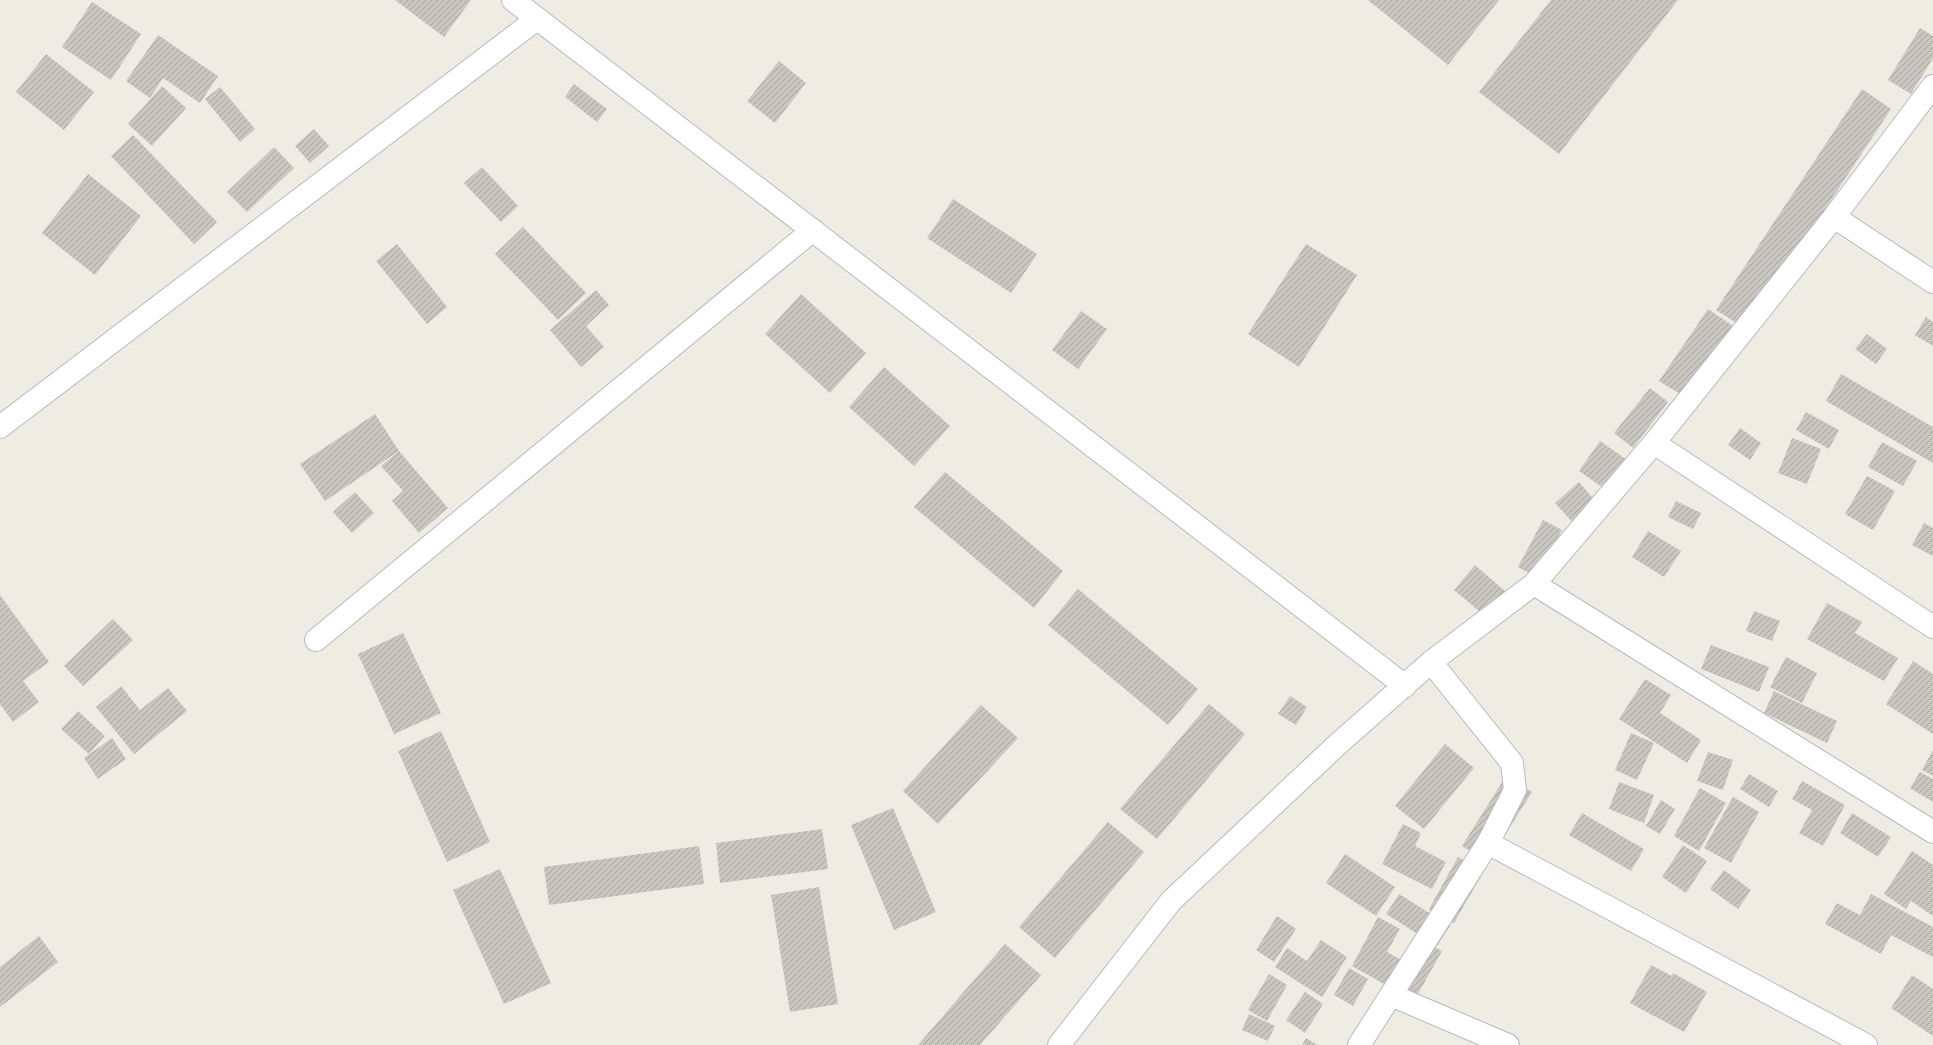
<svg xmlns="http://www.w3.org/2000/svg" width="1933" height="1045" font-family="'Exo 2',sans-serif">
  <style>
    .building { fill: url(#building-hatch) }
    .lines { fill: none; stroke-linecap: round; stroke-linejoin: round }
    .street-casing { stroke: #b6babe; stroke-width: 24 }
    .street { stroke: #fff; stroke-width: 22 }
  </style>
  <defs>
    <pattern id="building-hatch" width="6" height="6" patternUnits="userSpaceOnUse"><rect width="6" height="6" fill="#cac7c1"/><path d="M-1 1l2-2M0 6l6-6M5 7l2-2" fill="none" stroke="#a7a5a0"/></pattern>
  </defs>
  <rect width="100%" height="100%" fill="#efece4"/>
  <g class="building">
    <polygon points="395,0 471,0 444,37"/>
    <polygon points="1368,0 1499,0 1448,65"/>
    <polygon points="1551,0 1678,0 1559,154 1479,92"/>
    <polygon points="92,2 141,34 111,80 62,47"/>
    <polygon points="1920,28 1933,36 1933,58 1911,94 1888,80"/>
    <polygon points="158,35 218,76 200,103 163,78 150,98 126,81"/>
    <polygon points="46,54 94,92 64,130 16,92"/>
    <polygon points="779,61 806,83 775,123 747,101"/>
    <polygon points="574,84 607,109 597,122 565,97"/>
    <polygon points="162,86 186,108 152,146 128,124"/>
    <polygon points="220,87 255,129 240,142 205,99"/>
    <polygon points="1862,89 1891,109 1746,329 1716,310"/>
    <polygon points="314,129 329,146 310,163 295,146"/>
    <polygon points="133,135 217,222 194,244 111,156"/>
    <polygon points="274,147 294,168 247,212 227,192"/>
    <polygon points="482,167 518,206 501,222 464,183"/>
    <polygon points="88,174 141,216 95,275 42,233"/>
    <polygon points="953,199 1037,254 1011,293 927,238"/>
    <polygon points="523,227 586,293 558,320 495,254"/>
    <polygon points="397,244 447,307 427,324 376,261"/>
    <polygon points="1306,244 1357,275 1299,367 1248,334"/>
    <polygon points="596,290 609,305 586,326 604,347 581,367 550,330"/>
    <polygon points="801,294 866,353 830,393 765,334"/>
    <polygon points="1708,309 1733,326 1685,397 1659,381"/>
    <polygon points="1081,311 1107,329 1078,369 1052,350"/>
    <polygon points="1926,317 1933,322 1933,346 1915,335"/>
    <polygon points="1867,334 1887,349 1876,364 1855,349"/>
    <polygon points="884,367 950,426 914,466 849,407"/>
    <polygon points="1841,374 1933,427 1933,463 1826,401"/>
    <polygon points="1650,388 1668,402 1633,448 1614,433"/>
    <polygon points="1806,412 1839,430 1829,449 1796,430"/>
    <polygon points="375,414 399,451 325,501 300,464"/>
    <polygon points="1740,428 1761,443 1750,460 1728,445"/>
    <polygon points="1792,438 1821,449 1807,484 1778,473"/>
    <polygon points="1600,441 1633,464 1612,494 1579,471"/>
    <polygon points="1882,442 1917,461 1903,486 1868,467"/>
    <polygon points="399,451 448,508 419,533 392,501 403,491 381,466"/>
    <polygon points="945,472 1063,571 1034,608 914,507"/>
    <polygon points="1867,476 1895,491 1873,530 1845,514"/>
    <polygon points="1579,482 1596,502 1573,523 1555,503"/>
    <polygon points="355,492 374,513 352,533 333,512"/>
    <polygon points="1676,501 1701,513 1693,529 1668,517"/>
    <polygon points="1543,520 1562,530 1536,577 1518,567"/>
    <polygon points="1924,523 1933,528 1933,556 1912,545"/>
    <polygon points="1648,531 1681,551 1664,577 1632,557"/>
    <polygon points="1475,565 1506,592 1485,616 1454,590"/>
    <polygon points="1078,589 1198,689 1168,725 1048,625"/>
    <polygon points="0,595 49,662 23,681 39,702 13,722 0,704"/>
    <polygon points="1827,603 1862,622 1855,633 1898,658 1884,681 1807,639"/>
    <polygon points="1754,611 1780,621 1772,641 1746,631"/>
    <polygon points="113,619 133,640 83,686 64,666"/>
    <polygon points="403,633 441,713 394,734 358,654"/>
    <polygon points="1711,645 1769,667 1759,692 1701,669"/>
    <polygon points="1786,657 1817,673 1802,703 1770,687"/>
    <polygon points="1913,661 1933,674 1933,734 1886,704"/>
    <polygon points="1645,679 1671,695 1660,713 1701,740 1687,763 1619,719"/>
    <polygon points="121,686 140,710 168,688 187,711 134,754 96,707"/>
    <polygon points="1774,691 1837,721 1827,743 1764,713"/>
    <polygon points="1290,696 1307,707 1296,725 1278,714"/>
    <polygon points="1209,704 1245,734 1157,839 1120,809"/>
    <polygon points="981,705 1018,738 938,824 903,791"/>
    <polygon points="78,711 105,736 89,754 61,729"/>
    <polygon points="441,731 490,842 447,862 398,751"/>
    <polygon points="1631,733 1654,743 1637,780 1615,770"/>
    <polygon points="112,738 126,759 98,779 84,758"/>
    <polygon points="1445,744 1474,768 1424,829 1395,806"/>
    <polygon points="1933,750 1933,776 1922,770"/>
    <polygon points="1708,752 1733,760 1723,790 1697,781"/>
    <polygon points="1920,772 1933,779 1933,802 1910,788"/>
    <polygon points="1749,774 1778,791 1769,807 1740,789"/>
    <polygon points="1506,776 1532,792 1488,862 1462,846"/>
    <polygon points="1802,781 1845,805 1823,846 1799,833 1812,810 1792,799"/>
    <polygon points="1619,782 1654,795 1644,823 1609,809"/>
    <polygon points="1700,788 1726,803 1699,851 1674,836"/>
    <polygon points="1733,797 1759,812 1731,863 1704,848"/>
    <polygon points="1661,800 1675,809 1660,834 1646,826"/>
    <polygon points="893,808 936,912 894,930 851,825"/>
    <polygon points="1582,813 1644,849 1631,871 1569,835"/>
    <polygon points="1852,813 1891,837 1878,857 1840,833"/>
    <polygon points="1108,822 1144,852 1055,958 1019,927"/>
    <polygon points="1403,824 1421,833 1415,846 1446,862 1432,889 1382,864"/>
    <polygon points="822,829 828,869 720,883 716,843"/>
    <polygon points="1683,845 1707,861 1686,893 1662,877"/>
    <polygon points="699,846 704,884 549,905 544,867"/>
    <polygon points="1912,851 1933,865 1933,916 1911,901 1906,909 1884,894"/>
    <polygon points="1345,854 1395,887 1376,916 1326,883"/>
    <polygon points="1458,857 1484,871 1454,923 1429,909"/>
    <polygon points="500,869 551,983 504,1004 453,890"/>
    <polygon points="1724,870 1751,890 1738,909 1710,889"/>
    <polygon points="819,887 838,1004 790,1012 771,895"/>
    <polygon points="1399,894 1450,926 1437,946 1386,914"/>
    <polygon points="1871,894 1933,927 1933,957 1891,935 1881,954 1825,924 1837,903 1860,915"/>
    <polygon points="1277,916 1296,929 1274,962 1256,950"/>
    <polygon points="1378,917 1400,929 1387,952 1407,963 1420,939 1442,951 1414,1001 1352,966"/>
    <polygon points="39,936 58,962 0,1007 0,967"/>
    <polygon points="1321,940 1347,957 1322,997 1275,967 1287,948 1307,961"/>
    <polygon points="1005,944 1041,975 980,1045 918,1045"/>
    <polygon points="1651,965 1672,976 1673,973 1707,992 1684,1032 1630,1003"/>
    <polygon points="1349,968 1368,979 1353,1006 1334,995"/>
    <polygon points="1269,974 1287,985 1267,1021 1248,1010"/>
    <polygon points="1912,975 1933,989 1933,1036 1891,1008"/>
    <polygon points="1305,992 1323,1004 1305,1033 1286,1020"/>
    <polygon points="1249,1014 1275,1026 1268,1041 1242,1030"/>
    <polygon points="1306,1038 1317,1045 1302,1045"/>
  </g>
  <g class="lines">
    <defs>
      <g id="street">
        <polyline points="513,0 1405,686"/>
        <polyline points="1834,217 1933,282"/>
        <polyline points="0,427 537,19"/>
        <polyline points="1654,443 1933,627"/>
        <polyline points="1534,584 1933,832"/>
        <polyline points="316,640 813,230"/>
        <polyline points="1488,843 1866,1045"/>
        <polyline points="1391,995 1508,1045"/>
        <polyline points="1059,1045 1171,901 1338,744 1431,662 1534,584 1654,443 1834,217 1933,86"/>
        <polyline points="1359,1045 1488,843 1515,790 1512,763 1431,662"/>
      </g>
    </defs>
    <use href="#street" class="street-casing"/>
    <use href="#street" class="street"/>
  </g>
</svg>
